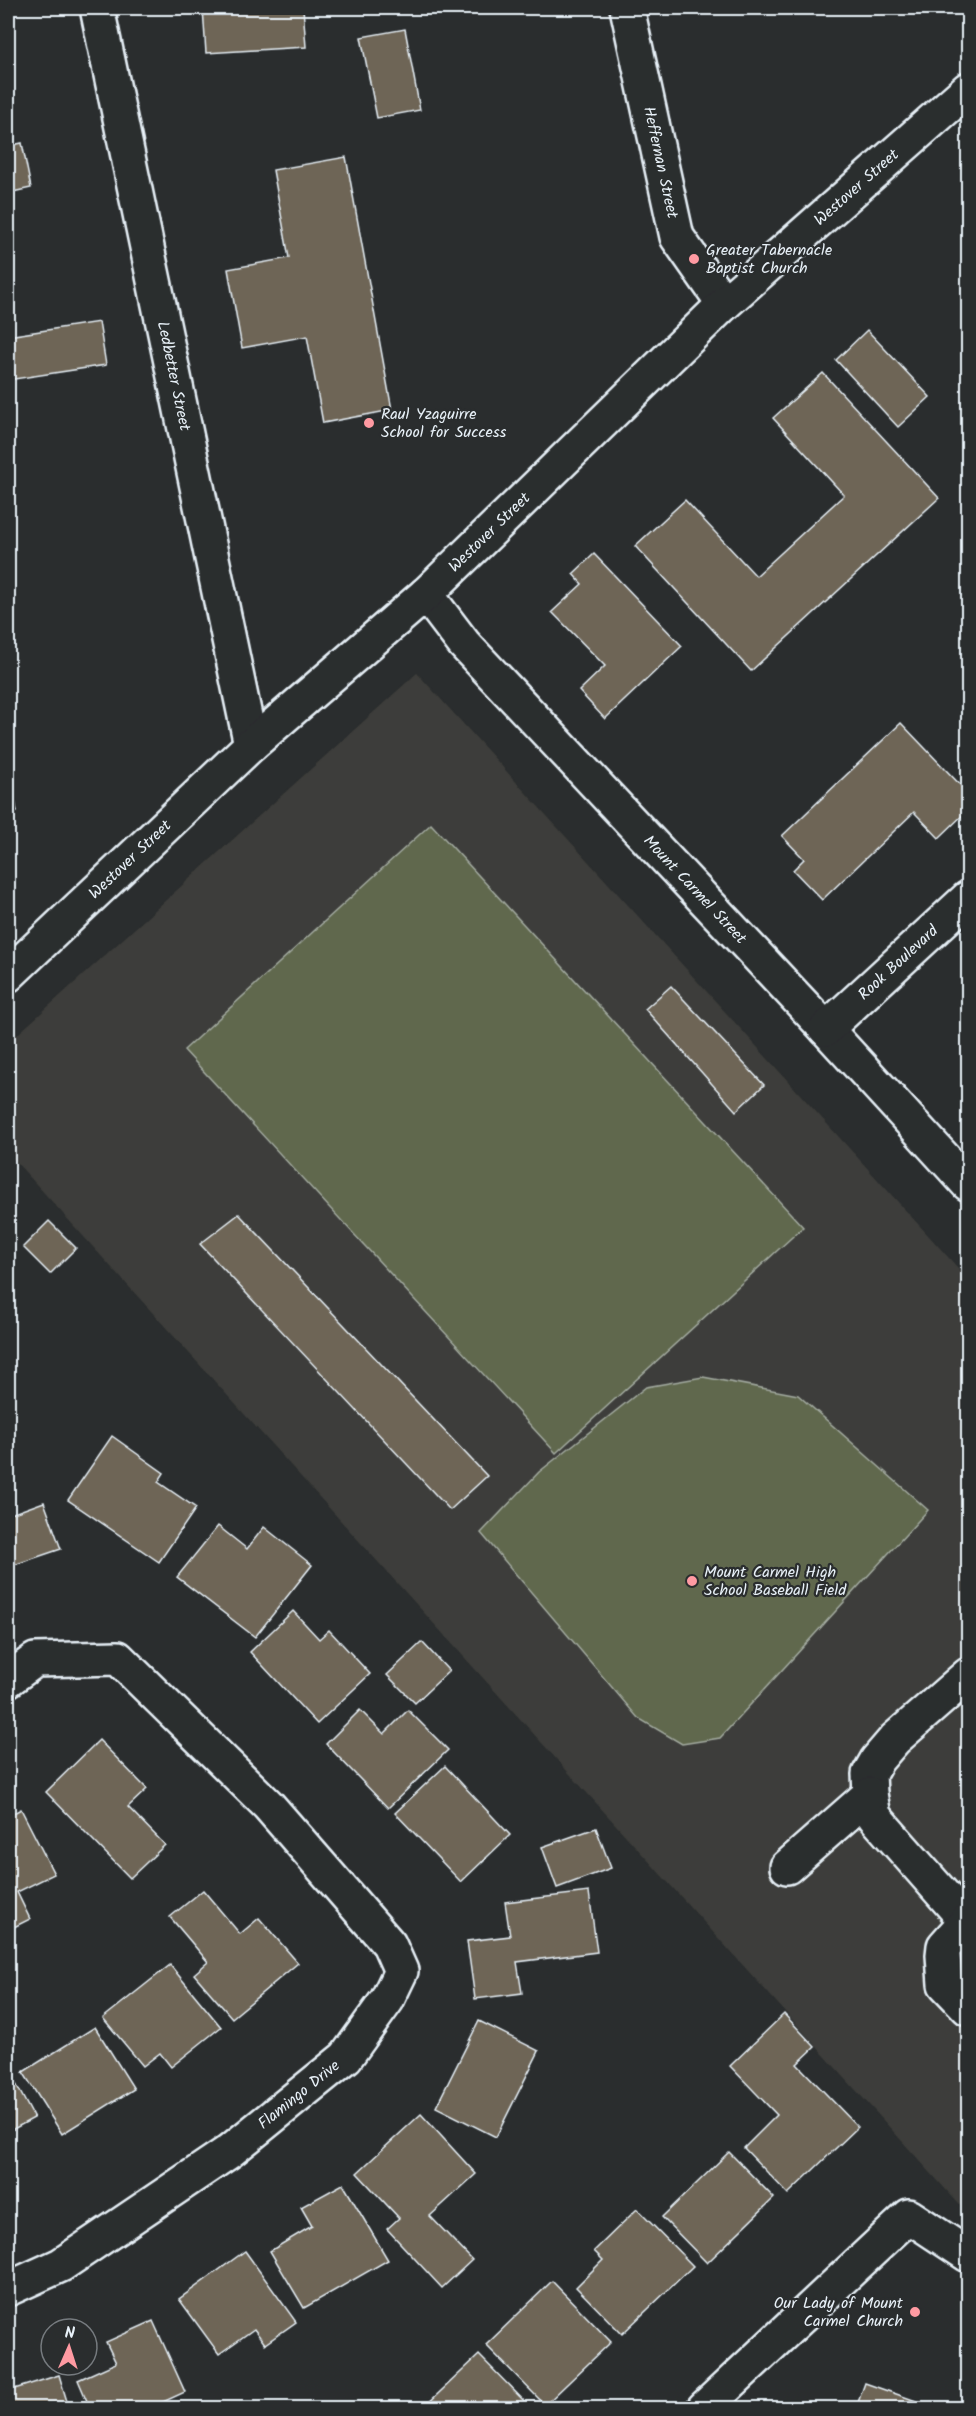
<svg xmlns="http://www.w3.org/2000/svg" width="976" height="2416" font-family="Kalam,sans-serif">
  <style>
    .built { fill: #3e3e3a }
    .green { fill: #60674d; stroke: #a4aca2; stroke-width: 1.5 }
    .building { fill: #6e6556; stroke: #e8f1f8; stroke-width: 1.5 }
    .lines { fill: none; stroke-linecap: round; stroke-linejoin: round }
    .minor-casing { stroke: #e8f1f8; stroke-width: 38 }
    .minor { stroke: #2a2d2e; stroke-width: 33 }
    .poi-dot { fill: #ff9aa2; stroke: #2a2d2e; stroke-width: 2 }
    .labels { text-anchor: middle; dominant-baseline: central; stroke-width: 4.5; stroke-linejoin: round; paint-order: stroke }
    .street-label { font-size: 16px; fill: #e8f1f8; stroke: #2a2d2e }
    .poi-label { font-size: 16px; fill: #e8f1f8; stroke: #2a2d2e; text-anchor: start }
  </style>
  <rect width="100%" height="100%" fill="#2a2d2e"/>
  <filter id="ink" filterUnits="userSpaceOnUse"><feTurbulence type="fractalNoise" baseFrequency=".0167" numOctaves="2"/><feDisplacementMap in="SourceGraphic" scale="12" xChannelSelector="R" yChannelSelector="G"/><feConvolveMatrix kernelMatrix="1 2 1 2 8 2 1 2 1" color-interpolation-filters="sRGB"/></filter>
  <g filter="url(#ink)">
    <polygon class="built" points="417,673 968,1279 968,2214 8,1153 8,1043"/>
    <g class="green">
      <polygon points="431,824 803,1227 556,1453 184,1050"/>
      <polygon points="703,1377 798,1395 928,1510 720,1738 682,1744 638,1718 481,1533 539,1472 646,1387"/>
    </g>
    <g class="building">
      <polygon points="203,8 303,8 306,47 206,53"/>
      <polygon points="405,29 420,110 377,118 361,37"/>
      <polygon points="22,143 31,188 8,193 8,146"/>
      <polygon points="346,157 392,410 323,423 307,336 242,348 228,269 289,258 273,170"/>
      <polygon points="99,322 106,365 8,380 8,336"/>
      <polygon points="867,330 930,397 898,427 836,360"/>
      <polygon points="823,373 939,498 751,671 635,546 685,500 756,576 844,495 773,418"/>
      <polygon points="594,554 682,646 605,719 579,691 605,666 552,612 582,584 573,574"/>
      <polygon points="901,723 968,793 968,810 939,838 914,812 822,900 793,870 804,859 782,836"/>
      <polygon points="8,761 17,812 8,814"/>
      <polygon points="671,986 764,1085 736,1111 645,1009"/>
      <polygon points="239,1214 487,1476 450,1510 200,1244"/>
      <polygon points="49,1221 76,1248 50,1274 23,1247"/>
      <polygon points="112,1436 164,1473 158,1482 196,1508 159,1562 68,1500"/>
      <polygon points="44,1502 61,1549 8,1567 8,1515"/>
      <polygon points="218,1526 247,1549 264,1527 312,1565 255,1637 177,1577"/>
      <polygon points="293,1611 319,1639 329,1630 370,1674 317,1724 250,1652"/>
      <polygon points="422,1642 449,1671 415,1703 387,1675"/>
      <polygon points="360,1710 384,1734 408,1710 448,1750 388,1808 326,1744"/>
      <polygon points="99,1740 147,1789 128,1807 165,1845 130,1878 46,1792"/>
      <polygon points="445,1766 510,1835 461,1882 395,1813"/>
      <polygon points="21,1809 54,1874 17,1892 30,1919 8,1930 8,1816"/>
      <polygon points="596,1828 611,1868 557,1888 542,1847"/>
      <polygon points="203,1890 240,1934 259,1918 298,1963 232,2018 194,1974 208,1962 170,1917"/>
      <polygon points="589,1892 597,1952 517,1962 522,1993 475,1999 467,1941 510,1936 505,1902"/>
      <polygon points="170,1965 221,2027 171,2067 160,2053 143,2066 103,2018"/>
      <polygon points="784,2014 815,2047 797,2064 858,2127 788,2194 744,2148 777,2115 730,2066"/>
      <polygon points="479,2021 539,2051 496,2137 436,2107"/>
      <polygon points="95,2027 134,2089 62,2134 23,2072"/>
      <polygon points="8,2069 34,2118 8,2132"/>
      <polygon points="421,2114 476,2174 430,2216 472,2260 442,2288 387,2229 399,2218 357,2173"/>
      <polygon points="729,2152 774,2198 707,2263 662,2217"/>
      <polygon points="343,2184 388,2260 304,2308 270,2251 312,2226 301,2207"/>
      <polygon points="637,2209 693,2266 622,2334 576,2287 603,2260 594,2251"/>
      <polygon points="245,2251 296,2322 265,2344 254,2329 219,2354 179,2299"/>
      <polygon points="552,2281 611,2342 545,2405 486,2345"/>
      <polygon points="153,2321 185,2392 150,2408 90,2408 78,2380 116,2363 106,2342"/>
      <polygon points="479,2355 531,2408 423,2408"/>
      <polygon points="59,2375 69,2408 8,2408 8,2391"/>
      <polygon points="865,2383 936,2408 856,2408"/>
    </g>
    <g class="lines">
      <defs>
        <g id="minor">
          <path id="s1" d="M97,8l154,737"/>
          <path id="s2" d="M627,8l50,229 47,67"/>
          <path id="s3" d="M426,594l38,50 362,385 142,155"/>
          <path id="s4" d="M8,975l243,-230 175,-151 298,-290 244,-215"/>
          <path id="s5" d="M826,1029l142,-131"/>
          <polyline points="968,1675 895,1739 877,1760 869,1774 870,1794 874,1816 955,1908 968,1918"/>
          <polyline points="8,1680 35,1660 118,1658 268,1805 389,1944 401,1971 387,2000 346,2057 230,2151 61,2265 8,2289"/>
          <polyline points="787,1867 870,1794"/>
          <polyline points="968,1919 944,1946 943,1955 945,1984 968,2008"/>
          <polyline points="704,2408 909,2216 968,2255"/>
        </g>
      </defs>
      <use href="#minor" class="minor-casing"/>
      <use href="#minor" class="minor"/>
    </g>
  </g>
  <g class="poi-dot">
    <circle cx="694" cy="259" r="6"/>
    <circle cx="369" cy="423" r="6"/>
    <circle cx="692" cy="1581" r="6"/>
    <circle cx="915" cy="2312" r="6"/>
  </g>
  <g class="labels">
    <g class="street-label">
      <text stroke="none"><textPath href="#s2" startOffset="158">Heffernan Street</textPath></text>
      <text stroke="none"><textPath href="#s4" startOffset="1158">Westover Street</textPath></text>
      <text stroke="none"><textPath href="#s1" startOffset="376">Ledbetter Street</textPath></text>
      <text stroke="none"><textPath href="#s4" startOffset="654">Westover Street</textPath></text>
      <text stroke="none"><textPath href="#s4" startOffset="168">Westover Street</textPath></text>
      <text stroke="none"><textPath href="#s3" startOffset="400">Mount Carmel Street</textPath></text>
      <text stroke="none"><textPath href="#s5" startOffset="98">Rook Boulevard</textPath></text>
      <text transform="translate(299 2095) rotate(-39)">Flamingo Drive</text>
    </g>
    <g class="poi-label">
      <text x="706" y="250">Greater Tabernacle<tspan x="706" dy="18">Baptist Church</tspan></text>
      <text x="381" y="414">Raul Yzaguirre<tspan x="381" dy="18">School for Success</tspan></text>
      <text x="704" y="1572">Mount Carmel High<tspan x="704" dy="18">School Baseball Field</tspan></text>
      <text x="903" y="2303" text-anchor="end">Our Lady of Mount<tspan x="903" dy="18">Carmel Church</tspan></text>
    </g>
  </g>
  <rect width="976" height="2416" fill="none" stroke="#2a2d2e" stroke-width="30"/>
  <rect x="15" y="15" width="946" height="2386" fill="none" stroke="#e8f1f8" stroke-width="2" filter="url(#ink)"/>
  <g transform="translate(69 2347) rotate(3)"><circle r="28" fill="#2a2d2e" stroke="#767b7f" stroke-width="1.5"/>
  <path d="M0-4.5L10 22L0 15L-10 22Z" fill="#ff9aa2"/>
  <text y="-9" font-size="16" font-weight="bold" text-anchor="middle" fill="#e8f1f8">N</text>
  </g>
</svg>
